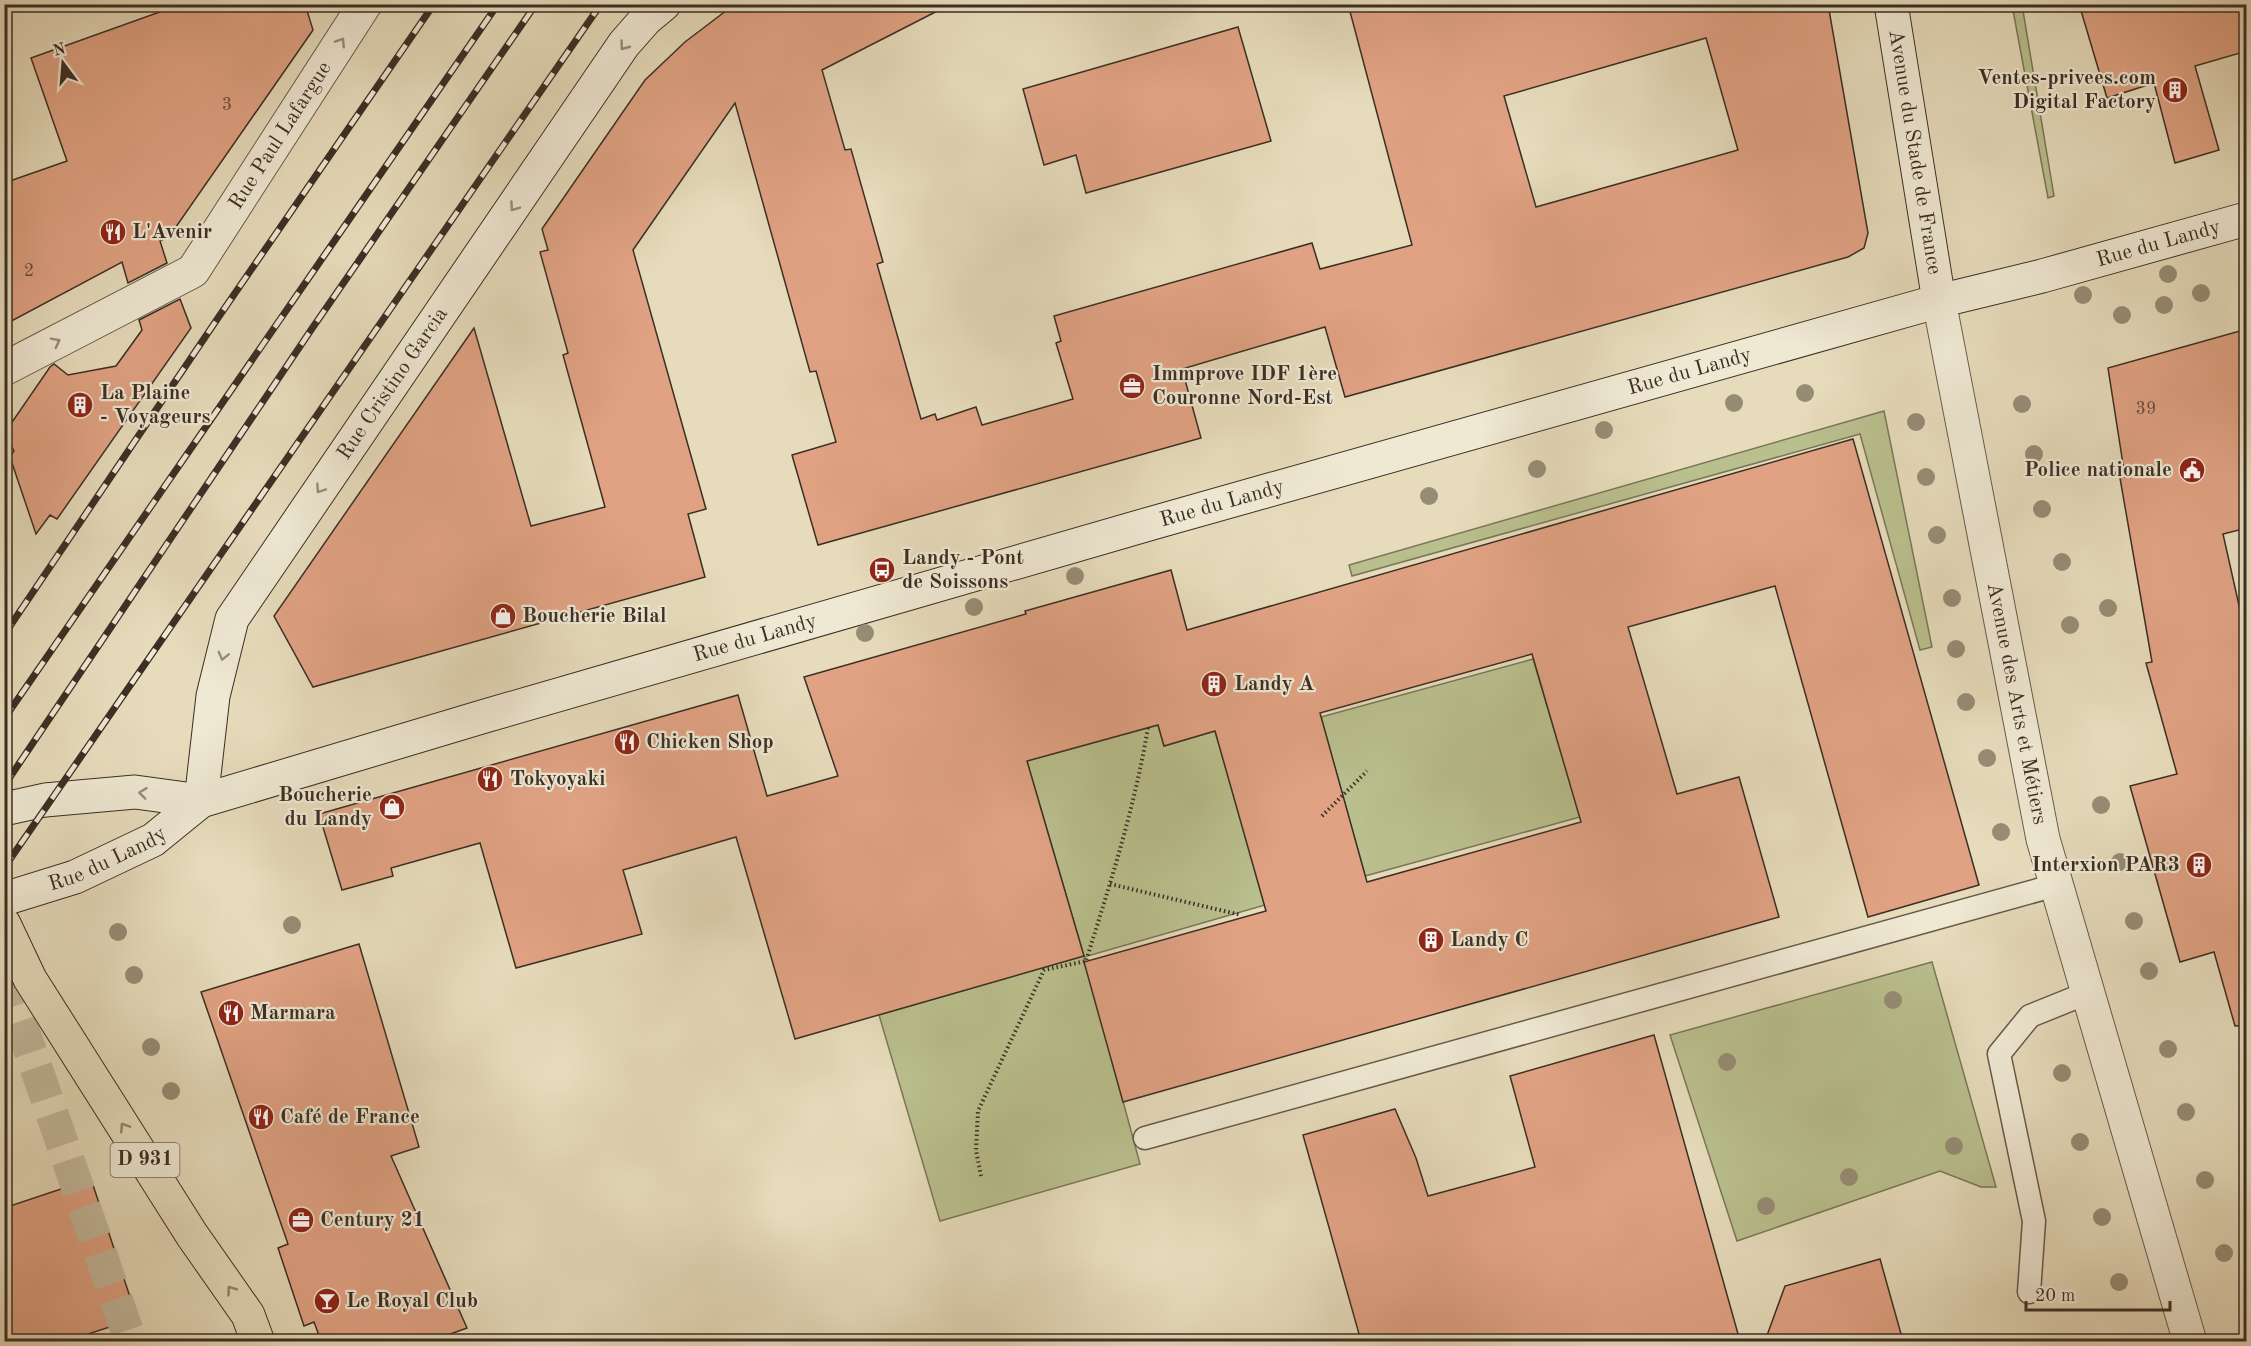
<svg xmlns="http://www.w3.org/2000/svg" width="2251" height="1346" font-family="'Old Standard TT',serif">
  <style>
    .green { fill: #b9bf8d; stroke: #7a7759; stroke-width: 1.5 }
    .building { fill: #e0a283; stroke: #3b2f25; stroke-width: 1.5; fill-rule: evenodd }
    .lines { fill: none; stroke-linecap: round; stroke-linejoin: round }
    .highway-tunnel { stroke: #c4b99d; stroke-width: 33; stroke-dasharray: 33 16; stroke-linecap: butt }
    .lane-casing { stroke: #665a4a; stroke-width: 25 }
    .street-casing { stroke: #665a4a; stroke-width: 35 }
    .secondary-casing { stroke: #3b2f25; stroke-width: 35 }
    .primary-casing { stroke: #3b2f25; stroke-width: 35 }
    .path { stroke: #3b2f25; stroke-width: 4; stroke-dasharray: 1.5 3; stroke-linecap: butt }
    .lane { stroke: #efe8d3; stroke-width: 22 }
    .street { stroke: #efe8d3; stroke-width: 33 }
    .secondary { stroke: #efe8d3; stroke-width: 33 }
    .primary { stroke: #e6dbbb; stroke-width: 33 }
    .rail-casing { stroke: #3b2f25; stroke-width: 7 }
    .rail { stroke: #efe8d3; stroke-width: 4.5; stroke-dasharray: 14; stroke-linecap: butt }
    .tree { fill: #968c74 }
    .oneway { stroke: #958c7c }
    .oneway2 { stroke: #908570 }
    .labels { text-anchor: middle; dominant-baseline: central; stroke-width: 4.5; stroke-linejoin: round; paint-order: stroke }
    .number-label { font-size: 18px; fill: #644c3c }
    .shield { fill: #efe8d3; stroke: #716659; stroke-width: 1.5 }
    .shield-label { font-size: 20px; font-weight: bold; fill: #3b2f25 }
    .poi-label { font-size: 21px; font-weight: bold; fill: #3b2f25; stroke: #efe8d3; text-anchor: start }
    .street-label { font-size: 21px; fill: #3b2f25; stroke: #efe8d3 }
  </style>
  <rect width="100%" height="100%" fill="#e6dbbb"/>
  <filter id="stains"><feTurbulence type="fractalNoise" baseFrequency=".00333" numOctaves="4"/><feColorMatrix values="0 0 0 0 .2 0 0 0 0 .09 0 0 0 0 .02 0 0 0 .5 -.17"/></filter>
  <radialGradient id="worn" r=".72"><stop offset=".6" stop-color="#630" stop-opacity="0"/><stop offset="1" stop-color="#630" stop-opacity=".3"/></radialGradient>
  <g class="green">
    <polygon points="2012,5 2022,5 2054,196 2048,198"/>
    <polygon points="1884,411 1932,647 1920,650 1860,434 1352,576 1349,565"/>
    <polygon points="1533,659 1580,817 1365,876 1321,717"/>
    <polygon points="1158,725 1164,746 1215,731 1265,905 1084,957 1140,1164 940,1221 879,1015 1084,956 1027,761"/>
    <polygon points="1932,962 1996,1187 1981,1187 1940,1171 1737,1241 1670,1035"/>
  </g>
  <g class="building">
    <polygon points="182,4 305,4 313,30 169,237 160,241 167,263 128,283 122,262 4,325 4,183 67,161 31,58"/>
    <path d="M735,4h216l-129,66 23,80 6,-1 32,113 -6,2 44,155 14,-5 2,6 39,-13 6,18 91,-26 -17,-56 5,-2 -7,-25 258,-73 8,26 92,-24 -64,-241h480l40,229 -4,15 -16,9 -503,140 -20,-70 -143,42 19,69 -383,107 -26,-90 44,-13 -20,-71 -6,1 -75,-269 -102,147 73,259 -18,5 17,63 -392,110 -39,-71 200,-288 57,198 74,-19 -42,-152 5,-2 -28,-101 8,-2 -6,-21 103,-149 40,-38zM1706,38l32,112 -202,57 -32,-111z"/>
    <polygon points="2079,4 2247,4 2247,51 2195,66 2219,150 2175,163 2154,83 2107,98"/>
    <polygon points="1238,27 1271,141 1086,193 1076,155 1044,165 1023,89"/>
    <polygon points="180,299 191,328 57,519 50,515 36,534 10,457 14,451 8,440 8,428 50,367 54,364 68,375 116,366 142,330 139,320"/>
    <polygon points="2247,329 2247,528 2223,534 2247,641 2247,1025 2235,1026 2214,952 2180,962 2130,786 2177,774 2146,663 2152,662 2120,478 2125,477 2108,368"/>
    <path d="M1853,439l126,446 -111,32 -93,-331 -147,41 49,167 62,-17 40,140 -656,185 -39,-140 182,-51 -51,-180 -51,15 -6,-21 -131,36 57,195 -289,83 -59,-202 -113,33 19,64 -126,34 -36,-125 -89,25 2,8 -51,14 -23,-76 419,-119 29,101 71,-20 -34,-99 222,-63 -1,-3 146,-41 16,60zM1532,654l49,168 -214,60 -47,-169z"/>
    <polygon points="359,944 419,1147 391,1156 467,1328 431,1341 321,1341 314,1322 304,1326 278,1248 288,1244 201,992"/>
    <polygon points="1654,1035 1740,1341 1361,1341 1303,1135 1395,1109 1416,1158 1428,1196 1535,1167 1510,1076"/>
    <polygon points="91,1179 137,1318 67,1341 4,1341 4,1208"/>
    <polygon points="1880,1259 1903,1341 1765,1341 1785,1286"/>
  </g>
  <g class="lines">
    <polyline class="highway-tunnel" points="4,975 131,1342"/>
    <defs>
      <g id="lane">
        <polyline points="1145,1138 2056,885"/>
        <polyline points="2029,1292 2034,1221 1999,1054 2030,1016 2087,993"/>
      </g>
      <g id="street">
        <path id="s1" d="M1939,301l104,538 147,503"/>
        <path id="s2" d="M4,369l189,-98 172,-267"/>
      </g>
      <g id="secondary">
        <path id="s3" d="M1891,4l48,297"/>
        <path id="s4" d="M201,801l12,-105 19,-77 392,-575 22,-25 18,-15"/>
        <polyline points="4,809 45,800 135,792 201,801"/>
        <path id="s5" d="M4,899l71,-22 78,-37 48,-39 284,-85 671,-194 783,-221 103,-25 204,-57"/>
      </g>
      <polyline id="primary" points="4,924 30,979 192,1235 248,1315 258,1342"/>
    </defs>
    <use href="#lane" class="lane-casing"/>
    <use href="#street" class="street-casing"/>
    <use href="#secondary" class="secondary-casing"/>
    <use href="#primary" class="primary-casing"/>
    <g class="path">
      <polyline points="1322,816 1367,771"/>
      <polyline points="1110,884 1241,915"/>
      <path d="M981,1176l-5,-26 2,-39 66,-141 42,-9c24,-77 49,-154 62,-234"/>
    </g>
    <use href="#lane" class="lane"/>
    <use href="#street" class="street"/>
    <use href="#secondary" class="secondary"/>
    <use href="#primary" class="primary"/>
    <defs>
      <g id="rail">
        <polyline points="4,635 220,315 434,4"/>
        <polyline points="4,719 498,4"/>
        <polyline points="4,786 311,330 536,4"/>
        <polyline points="4,868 601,4"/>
      </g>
    </defs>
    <use href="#rail" class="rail-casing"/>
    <use href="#rail" class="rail"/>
  </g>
  <g class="tree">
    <circle cx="2168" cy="274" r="9"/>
    <circle cx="2201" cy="293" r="9"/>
    <circle cx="2083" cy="295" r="9"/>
    <circle cx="2164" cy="305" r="9"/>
    <circle cx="2122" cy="315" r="9"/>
    <circle cx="1805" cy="393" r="9"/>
    <circle cx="1734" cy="403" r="9"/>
    <circle cx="2022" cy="404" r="9"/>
    <circle cx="1916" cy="422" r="9"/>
    <circle cx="1604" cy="430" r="9"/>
    <circle cx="2034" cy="454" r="9"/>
    <circle cx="1537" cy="469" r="9"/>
    <circle cx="1926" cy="477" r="9"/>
    <circle cx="1429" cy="496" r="9"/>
    <circle cx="2042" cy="509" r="9"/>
    <circle cx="1937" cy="535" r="9"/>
    <circle cx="2062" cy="562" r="9"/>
    <circle cx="1075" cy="576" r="9"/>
    <circle cx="1952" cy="598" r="9"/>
    <circle cx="974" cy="607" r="9"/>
    <circle cx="2108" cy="608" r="9"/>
    <circle cx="2070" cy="625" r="9"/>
    <circle cx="865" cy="633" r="9"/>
    <circle cx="1956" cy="649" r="9"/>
    <circle cx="1966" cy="702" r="9"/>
    <circle cx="1987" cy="758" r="9"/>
    <circle cx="2101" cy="805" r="9"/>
    <circle cx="2001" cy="832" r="9"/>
    <circle cx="2120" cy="862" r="9"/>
    <circle cx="2134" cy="921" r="9"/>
    <circle cx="292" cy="925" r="9"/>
    <circle cx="118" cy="932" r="9"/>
    <circle cx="2149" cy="971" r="9"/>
    <circle cx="134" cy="975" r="9"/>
    <circle cx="1893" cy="1000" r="9"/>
    <circle cx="151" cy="1047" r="9"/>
    <circle cx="2168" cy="1049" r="9"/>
    <circle cx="1727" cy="1062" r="9"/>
    <circle cx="2062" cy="1073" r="9"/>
    <circle cx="171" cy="1091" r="9"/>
    <circle cx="2186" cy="1112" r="9"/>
    <circle cx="2080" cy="1142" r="9"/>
    <circle cx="1954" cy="1146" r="9"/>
    <circle cx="1849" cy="1177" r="9"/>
    <circle cx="2205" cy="1180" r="9"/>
    <circle cx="1766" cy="1206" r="9"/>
    <circle cx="2102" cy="1217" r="9"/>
    <circle cx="2224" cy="1253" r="9"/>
    <circle cx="2119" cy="1282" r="9"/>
  </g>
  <defs><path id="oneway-chevron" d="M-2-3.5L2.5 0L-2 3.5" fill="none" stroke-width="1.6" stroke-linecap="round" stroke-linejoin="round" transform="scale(1.5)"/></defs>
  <g class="oneway">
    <use href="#oneway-chevron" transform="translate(341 42) rotate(-57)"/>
    <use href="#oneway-chevron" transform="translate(624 46) rotate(127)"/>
    <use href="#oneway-chevron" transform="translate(514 207) rotate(125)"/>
    <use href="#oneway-chevron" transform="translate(56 342) rotate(-27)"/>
    <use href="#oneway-chevron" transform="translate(320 489) rotate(124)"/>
    <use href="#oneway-chevron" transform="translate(223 656) rotate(104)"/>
    <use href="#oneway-chevron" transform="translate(143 793) rotate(-173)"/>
  </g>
  <g class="oneway2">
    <use href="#oneway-chevron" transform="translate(124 1127) rotate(-123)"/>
    <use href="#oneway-chevron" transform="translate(231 1290) rotate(-125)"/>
  </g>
  <defs>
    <symbol id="building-disc" viewBox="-11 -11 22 22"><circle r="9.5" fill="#8f2418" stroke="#efe8d3"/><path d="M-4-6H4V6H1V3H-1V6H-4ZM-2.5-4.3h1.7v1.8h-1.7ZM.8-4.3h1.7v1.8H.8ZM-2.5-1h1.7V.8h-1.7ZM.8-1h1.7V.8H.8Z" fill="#fff"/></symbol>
    <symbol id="restaurant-disc" viewBox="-11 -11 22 22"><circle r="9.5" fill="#8f2418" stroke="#efe8d3"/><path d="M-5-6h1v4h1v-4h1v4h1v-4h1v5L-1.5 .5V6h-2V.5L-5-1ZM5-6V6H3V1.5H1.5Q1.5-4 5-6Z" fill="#fff"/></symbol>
    <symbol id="office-disc" viewBox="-11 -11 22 22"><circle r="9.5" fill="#8f2418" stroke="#efe8d3"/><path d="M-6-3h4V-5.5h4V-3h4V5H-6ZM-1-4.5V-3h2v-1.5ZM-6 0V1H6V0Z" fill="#fff"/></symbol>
    <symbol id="civic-disc" viewBox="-11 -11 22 22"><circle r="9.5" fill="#8f2418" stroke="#efe8d3"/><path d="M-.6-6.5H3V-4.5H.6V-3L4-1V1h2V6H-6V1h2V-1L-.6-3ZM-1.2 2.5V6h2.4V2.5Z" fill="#fff"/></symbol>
    <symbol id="bus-disc" viewBox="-11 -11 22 22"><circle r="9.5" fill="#8f2418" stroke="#efe8d3"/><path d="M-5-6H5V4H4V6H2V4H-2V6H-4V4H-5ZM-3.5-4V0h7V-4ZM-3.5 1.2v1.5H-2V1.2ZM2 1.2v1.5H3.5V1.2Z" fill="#fff"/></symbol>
    <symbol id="shop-disc" viewBox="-11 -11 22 22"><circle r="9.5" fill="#8f2418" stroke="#efe8d3"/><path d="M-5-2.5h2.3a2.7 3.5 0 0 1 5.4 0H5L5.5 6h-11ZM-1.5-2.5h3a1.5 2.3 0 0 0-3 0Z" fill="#fff"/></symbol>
    <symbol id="bar-disc" viewBox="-11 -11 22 22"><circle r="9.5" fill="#8f2418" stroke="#efe8d3"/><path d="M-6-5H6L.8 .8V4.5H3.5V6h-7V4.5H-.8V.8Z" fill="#fff"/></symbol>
  </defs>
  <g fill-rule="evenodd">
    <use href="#building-disc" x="2160" y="75" width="30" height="30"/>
    <use href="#restaurant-disc" x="98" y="217" width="30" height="30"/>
    <use href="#office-disc" x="1117" y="371" width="30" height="30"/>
    <use href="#building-disc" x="65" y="390" width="30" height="30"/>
    <use href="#civic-disc" x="2177" y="455" width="30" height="30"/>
    <use href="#bus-disc" x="867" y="555" width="30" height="30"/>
    <use href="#shop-disc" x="488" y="601" width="30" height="30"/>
    <use href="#building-disc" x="1199" y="669" width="30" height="30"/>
    <use href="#restaurant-disc" x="612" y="727" width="30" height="30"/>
    <use href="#restaurant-disc" x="475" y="764" width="30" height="30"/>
    <use href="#shop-disc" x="377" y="792" width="30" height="30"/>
    <use href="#building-disc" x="2184" y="850" width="30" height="30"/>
    <use href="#building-disc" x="1416" y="925" width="30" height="30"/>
    <use href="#restaurant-disc" x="216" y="998" width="30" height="30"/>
    <use href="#restaurant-disc" x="246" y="1102" width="30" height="30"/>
    <use href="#office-disc" x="286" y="1205" width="30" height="30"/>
    <use href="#bar-disc" x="312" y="1286" width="30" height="30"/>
  </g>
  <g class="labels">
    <g class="number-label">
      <text x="227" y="105">3</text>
      <text x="29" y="271">2</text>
      <text x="2146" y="409">39</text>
    </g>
    <rect class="shield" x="110.5" y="1143" width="69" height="34" rx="4.5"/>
    <g class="shield-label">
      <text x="145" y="1160">D 931</text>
    </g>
    <g class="poi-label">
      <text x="2156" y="78" text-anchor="end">Ventes-privees.com<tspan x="2156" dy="24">Digital Factory</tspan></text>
      <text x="132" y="232">L'Avenir</text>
      <text x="1152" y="374">Immprove IDF 1ère<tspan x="1152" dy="24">Couronne Nord-Est</tspan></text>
      <text x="100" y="393">La Plaine<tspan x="100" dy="24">- Voyageurs</tspan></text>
      <text x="2172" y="470" text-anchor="end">Police nationale</text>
      <text x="902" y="558">Landy - Pont<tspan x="902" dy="24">de Soissons</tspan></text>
      <text x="522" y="616">Boucherie Bilal</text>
      <text x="1234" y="684">Landy A</text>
      <text x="646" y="742">Chicken Shop</text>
      <text x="510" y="779">Tokyoyaki</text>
      <text x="372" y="795" text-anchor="end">Boucherie<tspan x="372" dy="24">du Landy</tspan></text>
      <text x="2180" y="865" text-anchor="end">Interxion PAR3</text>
      <text x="1450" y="940">Landy C</text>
      <text x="250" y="1013">Marmara</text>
      <text x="280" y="1117">Café de France</text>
      <text x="320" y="1220">Century 21</text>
      <text x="346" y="1301">Le Royal Club</text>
    </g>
    <g class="street-label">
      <text stroke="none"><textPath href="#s2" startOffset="374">Rue Paul Lafargue</textPath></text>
      <text stroke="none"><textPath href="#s3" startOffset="150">Avenue du Stade de France</textPath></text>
      <text stroke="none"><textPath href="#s5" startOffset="2258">Rue du Landy</textPath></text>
      <text stroke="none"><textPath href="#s5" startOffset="1772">Rue du Landy</textPath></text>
      <text stroke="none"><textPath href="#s4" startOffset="470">Rue Cristino Garcia</textPath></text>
      <text stroke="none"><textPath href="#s5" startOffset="1286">Rue du Landy</textPath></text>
      <text stroke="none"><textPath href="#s5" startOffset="800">Rue du Landy</textPath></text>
      <text stroke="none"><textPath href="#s1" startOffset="410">Avenue des Arts et Métiers</textPath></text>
      <text stroke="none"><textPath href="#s5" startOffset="111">Rue du Landy</textPath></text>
    </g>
  </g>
  <rect width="2251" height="1346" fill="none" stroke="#e6dbbb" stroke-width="24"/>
  <rect x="6" y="6" width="2239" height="1334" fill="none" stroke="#3b2f25" stroke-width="3"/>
  <rect x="12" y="12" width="2227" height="1322" fill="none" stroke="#3b2f25" stroke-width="1.5"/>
  <g transform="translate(63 63) rotate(344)" stroke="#efe8d3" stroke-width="4.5" paint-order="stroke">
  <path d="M0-4.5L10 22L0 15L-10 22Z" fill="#3b2f25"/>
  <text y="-9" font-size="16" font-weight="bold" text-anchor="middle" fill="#3b2f25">N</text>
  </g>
  <path d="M2026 1301v9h144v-9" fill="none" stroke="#3b2f25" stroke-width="3"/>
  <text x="2035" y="1301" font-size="18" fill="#3b2f25" stroke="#efe8d3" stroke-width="4.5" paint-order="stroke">20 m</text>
  <rect width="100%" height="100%" filter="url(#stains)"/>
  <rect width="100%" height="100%" fill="url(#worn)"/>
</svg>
